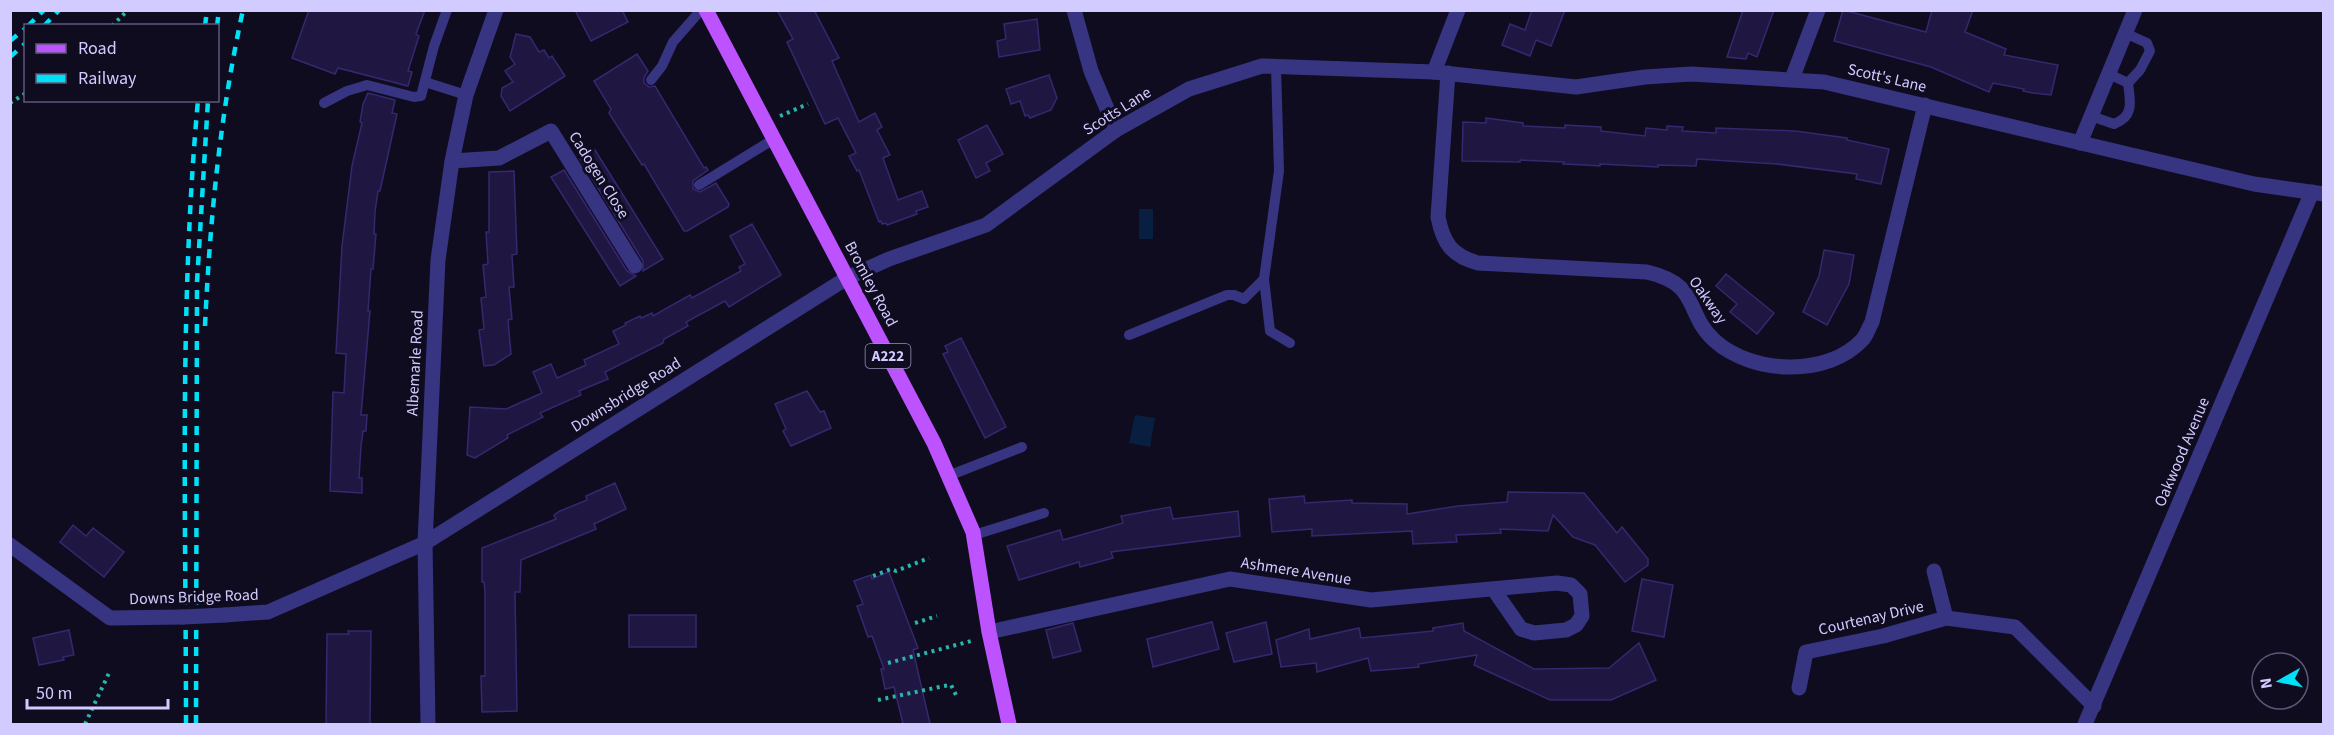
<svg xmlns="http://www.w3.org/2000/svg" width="2334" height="735" font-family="'Source Sans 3',sans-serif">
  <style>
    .water { fill: #091f42 }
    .building { fill: #1f1742; stroke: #35286f; stroke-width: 1.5 }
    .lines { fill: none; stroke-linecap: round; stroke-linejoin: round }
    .path { stroke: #28b6ac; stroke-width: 4; stroke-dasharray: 3 4.5; stroke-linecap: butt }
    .service { stroke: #373582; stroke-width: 10 }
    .minor { stroke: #373582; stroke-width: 15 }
    .primary { stroke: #bd52ff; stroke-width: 15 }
    .rail { stroke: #00e0f6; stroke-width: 4.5; stroke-dasharray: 9 8; stroke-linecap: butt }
    .minor-bridge { stroke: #373582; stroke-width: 15 }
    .labels { text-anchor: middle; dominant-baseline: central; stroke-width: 6; stroke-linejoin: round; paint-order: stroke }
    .shield { fill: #0f0c20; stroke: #9792bc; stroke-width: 1.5 }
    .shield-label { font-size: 15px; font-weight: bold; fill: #d1cbff }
    .street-label { font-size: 16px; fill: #d1cbff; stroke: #0f0c20 }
  </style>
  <rect width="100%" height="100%" fill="#0f0c20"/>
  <g class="water">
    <rect x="1139" y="209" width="14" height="30"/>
    <polygon points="1135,415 1155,418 1150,447 1129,443"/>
  </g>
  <g class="building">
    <polygon points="309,10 425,10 416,34 419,36 408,71 412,72 408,86 338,68 335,74 292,58"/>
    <polygon points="575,10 622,10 628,22 591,41"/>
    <polygon points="777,10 814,10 839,58 832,61 859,122 875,113 882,127 877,130 890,155 883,158 898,200 922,191 928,207 916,211 917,214 887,225 886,223 882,224 881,221 879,222 859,170 857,171 849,156 856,153 838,118 825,124 787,42 793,39"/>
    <polygon points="1532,10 1565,10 1551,46 1536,40 1530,56 1502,45 1510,24 1525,30"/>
    <polygon points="1743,10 1774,10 1757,57 1748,53 1746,59 1727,57"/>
    <polygon points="1843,10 1926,32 1932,10 1973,10 1965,32 2006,49 2004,55 2058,65 2051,95 2033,93 2023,91 2024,89 1993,83 1989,92 1931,67 1834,41"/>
    <polygon points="1037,19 1040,50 999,57 997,41 1006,39 1004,24"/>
    <polygon points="516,34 530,37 539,52 544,50 549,58 552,56 565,76 510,111 501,96 502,88 513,82 505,71 515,64 510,57"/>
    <polygon points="637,54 648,71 644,78 644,83 649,87 655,86 704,168 706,167 708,170 693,181 693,189 700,192 716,183 729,204 728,207 687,231 684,231 644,164 642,165 609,113 611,109 594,81"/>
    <polygon points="1049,75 1057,98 1051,110 1030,118 1028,115 1025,116 1020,101 1011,104 1006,89"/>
    <polygon points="368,93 395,100 392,113 397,114 380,191 378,191 375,212 374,234 376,234 373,269 371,269 368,311 370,311 361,415 367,415 366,431 363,431 361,446 359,478 362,478 362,493 330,491 333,392 344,393 346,354 336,353 342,246 352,166 362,123 360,122 363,104"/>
    <polygon points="1486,118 1523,123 1523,126 1565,128 1565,125 1601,127 1601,131 1645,136 1646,128 1667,130 1667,126 1683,127 1682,131 1716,133 1716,128 1795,131 1847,138 1847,140 1889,149 1881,184 1856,179 1857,174 1777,164 1697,159 1696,166 1658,165 1658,167 1600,164 1600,166 1585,165 1563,164 1564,162 1520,160 1520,162 1462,161 1463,122 1486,123"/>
    <polygon points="987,125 1003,154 986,163 990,171 976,178 958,140"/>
    <polygon points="595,150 663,259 643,271 643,261 580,159"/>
    <polygon points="564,170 627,271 636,276 620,286 551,177"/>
    <polygon points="514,171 517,254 512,255 514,287 509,287 512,319 508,320 511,354 494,365 484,366 479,330 484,329 481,298 486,297 483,265 488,264 486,232 489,232 489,172"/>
    <polygon points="752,224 781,275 729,307 725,301 686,322 688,326 664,339 663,343 605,372 608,379 579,391 581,395 540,413 543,417 507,435 508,438 475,458 467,455 470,407 506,409 542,393 533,372 551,364 557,378 586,365 584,360 619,344 613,331 626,325 625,323 640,316 641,318 652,313 653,316 690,295 692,298 741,271 739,267 745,264 730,236"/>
    <polygon points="1824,250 1854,255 1849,284 1827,325 1803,312 1819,276"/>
    <polygon points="1726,274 1774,313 1757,334 1730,312 1737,304 1716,286"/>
    <polygon points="961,338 1006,427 985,438 943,354 948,352 945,346"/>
    <polygon points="807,391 820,412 824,411 831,428 791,446 783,431 786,429 775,404"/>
    <polygon points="615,483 626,509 594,524 596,529 521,560 520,592 515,592 517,711 482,712 481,676 485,676 485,592 484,582 482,582 482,548 556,519 554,515 560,511 587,500 586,496"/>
    <polygon points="1508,492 1584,493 1617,533 1622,527 1648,559 1648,565 1625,582 1595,545 1573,537 1553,515 1548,531 1500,529 1501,533 1456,535 1457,542 1413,544 1412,531 1312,536 1312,529 1272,532 1269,499 1304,496 1305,503 1352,500 1352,503 1407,504 1407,514 1458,506 1507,502"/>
    <polygon points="1170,507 1173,519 1238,511 1240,536 1111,552 1113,558 1080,567 1079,562 1019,580 1007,546 1060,530 1063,540 1123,523 1121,516"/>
    <polygon points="73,525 86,536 93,528 124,552 104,577 60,542"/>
    <polygon points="889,572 918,648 913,650 930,724 903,724 894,687 885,689 881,669 884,669 872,636 868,637 857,606 863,604 854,581 871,575 872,579"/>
    <polygon points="1642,579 1673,585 1664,637 1632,631"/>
    <rect x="629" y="615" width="67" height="32"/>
    <polygon points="1212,622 1219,649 1153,667 1147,639"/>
    <polygon points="1266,622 1272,654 1234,662 1226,633"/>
    <polygon points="1073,623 1081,651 1053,658 1046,630"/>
    <polygon points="1463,623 1464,631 1534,669 1609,668 1639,643 1656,680 1611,700 1550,700 1474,665 1477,655 1418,664 1419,667 1371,671 1368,658 1317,672 1316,663 1281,667 1276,640 1309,629 1310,639 1359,628 1361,638 1433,631 1433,628"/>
    <polygon points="69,630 74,655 63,657 64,660 39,665 33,638"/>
    <polygon points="348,631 371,631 370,724 326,724 327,634 349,634"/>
  </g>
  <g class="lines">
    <g class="path">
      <polyline points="112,26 128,10"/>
      <polyline points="10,103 26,93"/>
      <polyline points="780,116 808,104"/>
      <polyline points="873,576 891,569 896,571 929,558"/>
      <polyline points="915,623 937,616"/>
      <polyline points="888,663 975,640"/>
      <polyline points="878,700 944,686 951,685 957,697"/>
      <polyline points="85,724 109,673"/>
    </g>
    <g class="service">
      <polyline points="2125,33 2147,43 2150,51 2140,70 2128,83"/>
      <polyline points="1276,67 1279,171 1264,279 1270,331 1290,343"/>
      <polyline points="651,80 662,66 673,42 701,10"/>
      <polyline points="425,82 466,95"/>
      <polyline points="324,103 347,91 367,85 414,97 421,96 434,46 447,10"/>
      <path d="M2091,116l23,8c21,-8 16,-23 14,-41l-19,-9"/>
      <polyline points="699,185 774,139"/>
      <polyline points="1129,335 1227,295 1234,295 1244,299 1264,279"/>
      <polyline points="948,476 1022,447"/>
      <polyline points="974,535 1044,513"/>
    </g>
    <g class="minor">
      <polyline points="1074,10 1091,71 1116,130"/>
      <polyline points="1434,72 1458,10"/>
      <path d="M1448,73l-10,144c5,26 14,39 40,46l169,9c55,13 36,40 68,69 37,33 113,37 148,-2 4,-5 6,-12 9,-17l53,-217"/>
      <polyline points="1792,79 1818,10"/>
      <polyline points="2080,143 2135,10"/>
      <polyline points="452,161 499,158 551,131 635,266"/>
      <polyline points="10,545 110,618 183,617"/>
      <polyline points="1934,571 1946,618"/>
      <polyline points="225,615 268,612 425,543 847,278 889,259 986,225 1116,130 1189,89 1262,66 1434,72 1576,87 1645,77 1691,74 1824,82 2254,184 2324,194"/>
      <polyline points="989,632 1230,579 1371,600 1557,583 1571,585 1580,594 1582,616 1576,625 1566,630 1534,633 1521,629 1494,590"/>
      <polyline points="1799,688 1806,652 1883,636 1946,618 2015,627 2094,706"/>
      <polyline points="428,724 425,543 438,260 452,161 466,95 496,10"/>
      <polyline points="2085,724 2312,192"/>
    </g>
    <polyline class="primary" points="706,10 934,443 973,532 989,632 1009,724"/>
    <g class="rail">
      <polyline points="28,26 44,10"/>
      <polyline points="44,26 59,10"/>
      <polyline points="205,26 207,10"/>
      <polyline points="217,26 219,10"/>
      <polyline points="10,41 26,28"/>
      <polyline points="10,57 26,43"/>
      <path d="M205,326c5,-107 15,-212 38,-316"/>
      <path d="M186,724c0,-207 -7,-416 12,-624"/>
      <polyline points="196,724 197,282 208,100"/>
    </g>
    <polyline class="minor-bridge" points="183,617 225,615"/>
  </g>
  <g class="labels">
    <rect class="shield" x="865.5" y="344" width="45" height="24" rx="4.5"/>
    <g class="shield-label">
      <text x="888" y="356">A222</text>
    </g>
    <g class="street-label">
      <text transform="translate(1887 78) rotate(13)">Scott's Lane</text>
      <text transform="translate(1117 111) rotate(-32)">Scotts Lane</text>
      <text transform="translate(599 175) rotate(58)">Cadogen Close</text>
      <text transform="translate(871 284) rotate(62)">Bromley Road</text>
      <text transform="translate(1708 300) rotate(55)">Oakway</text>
      <text transform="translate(415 363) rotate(-87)">Albemarle Road</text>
      <text transform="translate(626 395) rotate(-32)">Downsbridge Road</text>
      <text transform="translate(2182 452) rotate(-67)">Oakwood Avenue</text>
      <text transform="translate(1296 571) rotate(9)">Ashmere Avenue</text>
      <text transform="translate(194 597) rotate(-2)">Downs Bridge Road</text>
      <text transform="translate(1871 618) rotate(-13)">Courtenay Drive</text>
    </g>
  </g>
  <rect width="2334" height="735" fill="none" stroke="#d1cbff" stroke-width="24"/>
  <rect x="24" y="24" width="195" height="78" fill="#0f0c20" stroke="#5d5879" stroke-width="1.5"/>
  <rect x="36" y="44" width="30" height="9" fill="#bd52ff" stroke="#5d5879" stroke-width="1.5"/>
  <text x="78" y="54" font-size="18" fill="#d1cbff">Road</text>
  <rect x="36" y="74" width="30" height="9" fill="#00e0f6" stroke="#5d5879" stroke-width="1.5"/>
  <text x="78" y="84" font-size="18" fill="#d1cbff">Railway</text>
  <g transform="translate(2280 681) rotate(261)"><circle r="28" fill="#0f0c20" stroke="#5d5879" stroke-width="1.5"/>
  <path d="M0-4.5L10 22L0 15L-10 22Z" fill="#00e0f6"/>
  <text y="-9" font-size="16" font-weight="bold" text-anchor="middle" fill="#d1cbff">N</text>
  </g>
  <path d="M27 699v9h141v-9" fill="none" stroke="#d1cbff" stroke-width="3"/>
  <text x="36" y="699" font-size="18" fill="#d1cbff" stroke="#0f0c20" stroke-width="4.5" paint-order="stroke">50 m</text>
</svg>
